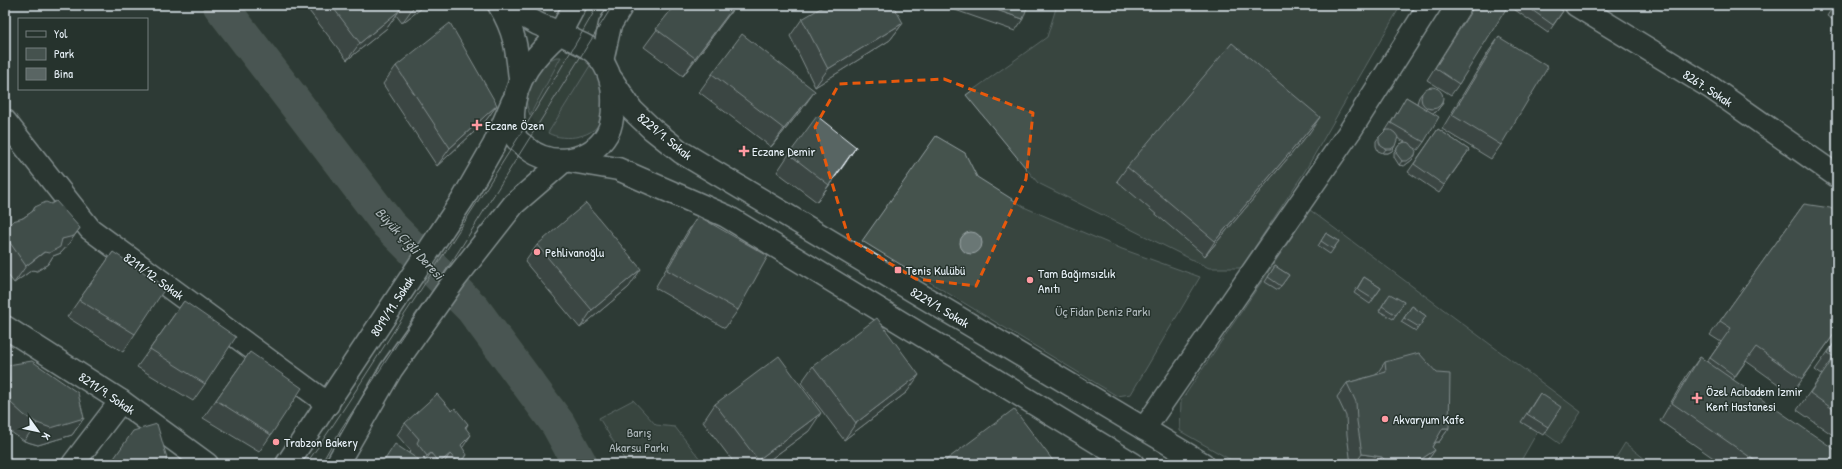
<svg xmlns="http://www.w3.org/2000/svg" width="1842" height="469" font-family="'Patrick Hand',sans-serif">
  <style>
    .built { fill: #3b4843 }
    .green { fill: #45524e; stroke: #96a2a3 }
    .water { fill: #6b7775; stroke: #9da8a9 }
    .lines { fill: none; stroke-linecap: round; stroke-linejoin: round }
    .river { stroke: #6b7775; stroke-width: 35 }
    .street-casing { stroke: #e8f1f8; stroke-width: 25 }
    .secondary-casing { stroke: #e8f1f8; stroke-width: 25 }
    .street { stroke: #26332d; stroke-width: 22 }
    .secondary { stroke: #26332d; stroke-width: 22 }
    .tram { stroke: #e8f1f8; stroke-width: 1 }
    .wall { fill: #4d5755; stroke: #e8f1f8 }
    .shaded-wall { fill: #3e4745; stroke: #e8f1f8 }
    .building { fill: #596563; stroke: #e8f1f8 }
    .marked { fill: none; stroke: #e8590c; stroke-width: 3; stroke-dasharray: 8 5; stroke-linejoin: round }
    .poi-dot { fill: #ff9aa2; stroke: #26332d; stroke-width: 1.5 }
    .labels { text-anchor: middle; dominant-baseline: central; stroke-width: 3; stroke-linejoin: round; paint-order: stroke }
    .street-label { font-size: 13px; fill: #e8f1f8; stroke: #26332d }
    .poi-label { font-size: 13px; fill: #e8f1f8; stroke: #26332d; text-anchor: start }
    .park-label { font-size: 13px; fill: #afb9bc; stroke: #26332d }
    .water-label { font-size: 14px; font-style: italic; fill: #b0babd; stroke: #26332d }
  </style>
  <rect width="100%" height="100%" fill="#2e3b35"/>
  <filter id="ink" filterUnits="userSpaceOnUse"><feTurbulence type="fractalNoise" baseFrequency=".025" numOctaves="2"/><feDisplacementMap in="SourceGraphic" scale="8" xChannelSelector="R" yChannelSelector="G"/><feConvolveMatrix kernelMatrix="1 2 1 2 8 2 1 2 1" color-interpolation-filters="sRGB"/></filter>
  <g filter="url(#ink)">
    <polygon class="built" points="567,56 578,58 591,64 548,133 537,126 530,115 561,57"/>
    <g class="green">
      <polygon points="1057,5 1401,5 1305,171 1241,268 1209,268 1038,183 966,95 1047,37"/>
      <path d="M556,57h5l-31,58c-11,-25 3,-48 26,-58z"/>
      <path d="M591,64l12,13c-1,10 2,33 -1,41 -6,20 -38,24 -54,15z"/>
      <polygon points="936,136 965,153 977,177 1026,208 1122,249 1200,277 1131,394 1117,396 862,241"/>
      <polygon points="1310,210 1581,412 1560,444 1539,429 1519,464 1238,464 1180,431 1181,401"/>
      <polygon points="633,400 656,425 675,427 704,464 627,464 599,418"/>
      <polygon points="1625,443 1651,464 1612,464"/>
    </g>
    <circle class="water" cx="971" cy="243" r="11"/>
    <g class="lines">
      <polyline class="river" points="220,5 388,224 473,309 558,424 580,464"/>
      <defs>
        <g id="street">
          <polyline points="1576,5 1710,87 1837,176"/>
          <polyline points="5,121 90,229 328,404"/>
          <polyline points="5,327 121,401 207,464"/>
          <polyline points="1144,429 1350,131 1430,5"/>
          <polyline points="73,464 121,401"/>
        </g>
        <g id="secondary">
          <path d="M499,5c16,26 18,45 21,74"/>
          <polyline points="503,5 538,24 560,33 575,5"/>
          <path d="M560,33c8,5 18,9 27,14 20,12 27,35 26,58 0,10 -1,20 -6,29 -16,28 -56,34 -80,14 -3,-3 -9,-6 -11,-10 -3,-7 -3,-16 -3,-24 1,-35 22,-59 47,-81z"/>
          <polyline points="602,61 610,25 622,5"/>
          <polyline points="612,80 632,110 652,129 681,152 1203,464"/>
          <polyline points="287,464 463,199 494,145 513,101"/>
          <polyline points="337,464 391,370 456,278 514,204 565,160 618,169 726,216 1133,464"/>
        </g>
      </defs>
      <use href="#street" class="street-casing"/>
      <use href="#secondary" class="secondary-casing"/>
      <use href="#street" class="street"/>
      <use href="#secondary" class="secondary"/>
      <g class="tram">
        <path d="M306,464c39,-54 73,-111 110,-167 62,-96 125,-192 182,-292"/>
        <polyline points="321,464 341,429 460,249 613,5"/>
      </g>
    </g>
    <g class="wall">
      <polygon points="308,5 426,5 402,23 396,15 387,28 347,60 306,7"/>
      <polygon points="675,5 736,5 683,76 644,47"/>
      <polygon points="1474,5 1500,5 1459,84 1451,95 1427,80"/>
      <polygon points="1508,5 1555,5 1563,11 1548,33"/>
      <polygon points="1834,5 1837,5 1837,23 1827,16"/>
      <polygon points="802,19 903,23 890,40 815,87 790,36"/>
      <polygon points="1499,37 1501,145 1491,159 1442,129 1489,51"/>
      <polygon points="396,66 497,105 484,123 437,166 383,84"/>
      <polygon points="712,74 802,109 771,147 699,92"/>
      <polygon points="1422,93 1443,103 1436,112 1432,113 1424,142 1418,150 1413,147 1415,155 1412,160 1404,166 1399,165 1394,157 1394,152 1400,144 1405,142 1397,138 1392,151 1388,153 1383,153 1378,151 1376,146 1376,141 1379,137 1386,130 1401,106 1406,97 1418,104 1417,103 1419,97"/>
      <polygon points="1438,129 1469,150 1439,193 1408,172"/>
      <polygon points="1310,132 1205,256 1117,181 1127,167"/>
      <polygon points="856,147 817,202 777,172 789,154"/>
      <polygon points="1804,204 1837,330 1792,394 1746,361 1733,380 1837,464 1722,464 1660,421 1687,375 1700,357 1707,362 1721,342 1710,335"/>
      <polygon points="35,207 80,228 67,246 61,253 53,256 48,264 37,271 32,270 14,283 5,271 5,232 7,228 32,212"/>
      <polygon points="698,216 738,310 725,328 655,288 686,234"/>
      <polygon points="1326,233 1339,241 1330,254 1318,246"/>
      <polygon points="537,245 629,287 580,328 525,262"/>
      <polygon points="113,252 135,334 123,352 67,317"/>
      <polygon points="1275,266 1289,275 1278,290 1265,282"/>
      <polygon points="1364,277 1381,288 1370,304 1354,293"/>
      <polygon points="1387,298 1404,302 1393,319 1379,311"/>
      <polygon points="184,301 205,384 193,401 137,367"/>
      <polygon points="1412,306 1426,316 1416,331 1401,322"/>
      <polygon points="1837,339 1837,438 1797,410 1822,375 1815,370"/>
      <polygon points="250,352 271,435 259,452 203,418"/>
      <polygon points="1385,362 1449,428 1439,442 1435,442 1432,447 1435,450 1425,464 1351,464 1347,435 1346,416 1337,397 1347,383 1376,375"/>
      <polygon points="8,365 84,418 72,435 38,445 24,441 11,432 5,426 5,370"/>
      <polygon points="813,366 907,392 844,440 801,383"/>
      <polygon points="1540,393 1548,427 1543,435 1521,422"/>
      <polygon points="715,404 809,431 764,464 735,464 703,422"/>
      <polygon points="452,411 468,424 466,428 463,447 462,448 461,464 382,464 409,453 411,451 397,435 405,423"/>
      <polygon points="946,460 1054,462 1053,464 943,464"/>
    </g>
    <g class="shaded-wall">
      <polygon points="415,5 426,5 402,23"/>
      <polygon points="735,5 736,5 683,76 695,58"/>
      <polygon points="941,5 982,5 1023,19 1015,31"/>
      <polygon points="400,10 387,28 347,60 360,43"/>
      <polygon points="903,23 890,40 815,87 828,69"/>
      <polygon points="815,91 802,109 771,147 784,129"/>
      <polygon points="1443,103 1436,112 1430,114 1424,112 1427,108"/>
      <polygon points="497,105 484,123 437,166 450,148"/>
      <polygon points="1320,117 1310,132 1205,256 1215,241"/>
      <polygon points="1395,146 1392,151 1388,153 1383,153 1386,149"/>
      <polygon points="856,147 844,165 817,202 829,185"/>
      <polygon points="1415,155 1412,160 1404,166 1399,165 1402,161"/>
      <polygon points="80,228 67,246 61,253 53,256 48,264 37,271 32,270 14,283 26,266 62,239"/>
      <polygon points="641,269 629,287 580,328 592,310"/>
      <polygon points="919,375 907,392 844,440 856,423"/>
      <polygon points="821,413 809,431 764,464 755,464 758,460"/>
      <polygon points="84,418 72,435 38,445 24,441 37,423"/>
      <polygon points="1443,428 1449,428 1439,442 1433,442"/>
      <polygon points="471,435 463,447 453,456 461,445"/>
      <polygon points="1435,450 1425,464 1414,464"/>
      <polygon points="431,453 423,464 422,464 427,456"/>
      <polygon points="450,454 443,464 439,464 439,463"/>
      <polygon points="1362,454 1382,457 1377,464 1355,464"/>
      <polygon points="467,455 461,464 457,464 458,463"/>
    </g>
    <g class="building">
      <polygon points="331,5 396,5 400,10 360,43"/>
      <polygon points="675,5 735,5 695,58 656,29"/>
      <polygon points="826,5 893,5 903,23 828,69 802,19"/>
      <polygon points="982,5 1028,5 1023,19"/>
      <polygon points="1475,5 1500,5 1506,9 1459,84 1435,68"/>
      <polygon points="1525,5 1555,5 1563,11 1553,25"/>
      <polygon points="450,23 497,105 450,148 396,66"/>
      <polygon points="742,34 815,91 784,129 712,74"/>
      <polygon points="1499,37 1548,67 1501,145 1452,115"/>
      <polygon points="1232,43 1320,117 1215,241 1127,167"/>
      <circle cx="1432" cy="98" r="11"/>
      <polygon points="1406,97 1439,117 1424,142 1391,123"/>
      <polygon points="817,116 856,147 829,185 789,154"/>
      <polygon points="1438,129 1469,150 1444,185 1414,164"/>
      <polygon points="1386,130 1391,130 1395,133 1398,137 1395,146 1391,149 1386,149 1381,146 1379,142 1379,137"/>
      <polygon points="1405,142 1410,143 1416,151 1415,155 1407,161 1402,161 1396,153 1397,148 1400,144"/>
      <polygon points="56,201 80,228 74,236 62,239 60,247 49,253 44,252 26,266 6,237 7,228 13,221 23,218 33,211 35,207 46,202 51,204"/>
      <polygon points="586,203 641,269 592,310 537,245"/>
      <polygon points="1804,204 1830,208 1837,212 1837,330 1802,379 1756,347 1735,376 1710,358 1731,328 1720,321"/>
      <polygon points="698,216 768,256 738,310 667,270"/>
      <polygon points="1326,233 1339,241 1333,249 1321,241"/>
      <polygon points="113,252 166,287 135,334 79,300"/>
      <polygon points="1275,266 1289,275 1281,286 1268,277"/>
      <polygon points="1364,277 1381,288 1373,299 1357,289"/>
      <polygon points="1390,294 1404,302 1396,315 1382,306"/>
      <polygon points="184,301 236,337 205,384 150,349"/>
      <polygon points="1412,306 1426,316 1419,327 1404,318"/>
      <polygon points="877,318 919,375 856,423 813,366"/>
      <polygon points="1837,339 1837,412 1810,393 1834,357 1828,353"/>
      <polygon points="250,352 302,388 271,435 216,400"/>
      <polygon points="1419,353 1437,373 1450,374 1449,428 1443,428 1432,447 1435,450 1414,464 1388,464 1387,462 1382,457 1362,454 1357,421 1356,402 1347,383 1386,372 1385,362"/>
      <polygon points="779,356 821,413 758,460 715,404"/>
      <polygon points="1700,357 1837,451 1837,464 1760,464 1672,403"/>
      <polygon points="32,361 78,393 84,418 51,428 37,423 24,415 11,403 8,365"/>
      <polygon points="1540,393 1561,407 1548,427 1527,414"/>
      <polygon points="437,394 452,411 455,408 468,424 465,427 471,435 461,445 467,455 458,463 450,454 439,463 431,453 427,456 417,443 419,439 405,423"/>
      <polygon points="1014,409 1054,462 1052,464 949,464 946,460"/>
      <polygon points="157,424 167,458 165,464 110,464 133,431"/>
      <polygon points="395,444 425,464 382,464"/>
    </g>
  </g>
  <path d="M0 0H1842V469H0ZM944,79l89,34 -7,66 -50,107 -60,-7 -67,-40 -34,-112 24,-43z" fill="#2e3b35" fill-opacity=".55" fill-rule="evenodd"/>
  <path class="marked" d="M944,79l89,34 -7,66 -50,107 -60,-7 -67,-40 -34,-112 24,-43z"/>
  <g class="poi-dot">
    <path d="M475 119h4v4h4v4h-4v4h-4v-4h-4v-4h4z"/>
    <path d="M742 145h4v4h4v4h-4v4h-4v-4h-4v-4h4z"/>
    <circle cx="537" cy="252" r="4"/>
    <rect x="894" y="266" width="8" height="8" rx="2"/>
    <circle cx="1030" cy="280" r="4"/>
    <path d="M1695 392h4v4h4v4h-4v4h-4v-4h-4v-4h4z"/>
    <circle cx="1385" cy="419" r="4"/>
    <circle cx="276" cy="442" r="4"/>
  </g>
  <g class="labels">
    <g class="street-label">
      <text transform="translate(1708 88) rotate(33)">8267. Sokak</text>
      <text transform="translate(665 136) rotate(39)">8229/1. Sokak</text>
      <text transform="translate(154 276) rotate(36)">8211/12. Sokak</text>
      <text transform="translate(392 306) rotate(-57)">8019/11. Sokak</text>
      <text transform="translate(940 307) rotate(31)">8229/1. Sokak</text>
      <text transform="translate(107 393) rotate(34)">8211/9. Sokak</text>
    </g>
    <g class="poi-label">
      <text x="485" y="125">Eczane Özen</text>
      <text x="752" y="151">Eczane Demir</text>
      <text x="545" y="252">Pehlivanoğlu</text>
      <text x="906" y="270">Tenis Kulübü</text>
      <text x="1038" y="273">Tam Bağımsızlık<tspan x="1038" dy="15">Anıtı</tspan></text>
      <text x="1706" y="391">Özel Acıbadem İzmir<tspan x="1706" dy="15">Kent Hastanesi</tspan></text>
      <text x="1393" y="419">Akvaryum Kafe</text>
      <text x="284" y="442">Trabzon Bakery</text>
    </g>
    <g class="park-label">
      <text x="1103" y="311">Üç Fidan Deniz Parkı</text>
      <text x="639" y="432">Barış<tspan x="639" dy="15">Akarsu Parkı</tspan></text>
    </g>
    <g class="water-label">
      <text transform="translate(410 243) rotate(47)">Büyük Çiğli Deresi</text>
    </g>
  </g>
  <rect width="1842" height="469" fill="none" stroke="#26332d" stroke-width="20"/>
  <rect x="10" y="10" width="1822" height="449" fill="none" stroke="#e8f1f8" stroke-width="1.5" filter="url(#ink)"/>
  <rect x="18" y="18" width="130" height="72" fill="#26332d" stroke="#747f7e"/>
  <rect x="26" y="31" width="20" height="6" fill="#26332d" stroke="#747f7e"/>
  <text x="54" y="38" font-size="12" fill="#e8f1f8">Yol</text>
  <rect x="26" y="48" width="20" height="12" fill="#45524e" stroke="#747f7e"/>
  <text x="54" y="58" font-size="12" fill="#e8f1f8">Park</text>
  <rect x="26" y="68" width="20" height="12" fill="#596563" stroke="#747f7e"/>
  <text x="54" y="78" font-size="12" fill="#e8f1f8">Bina</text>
  <g transform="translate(38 431) rotate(123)" stroke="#26332d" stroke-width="3" paint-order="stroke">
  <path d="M0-3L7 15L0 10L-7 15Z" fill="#e8f1f8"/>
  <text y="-6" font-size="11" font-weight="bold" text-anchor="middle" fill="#e8f1f8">K</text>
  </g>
</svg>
